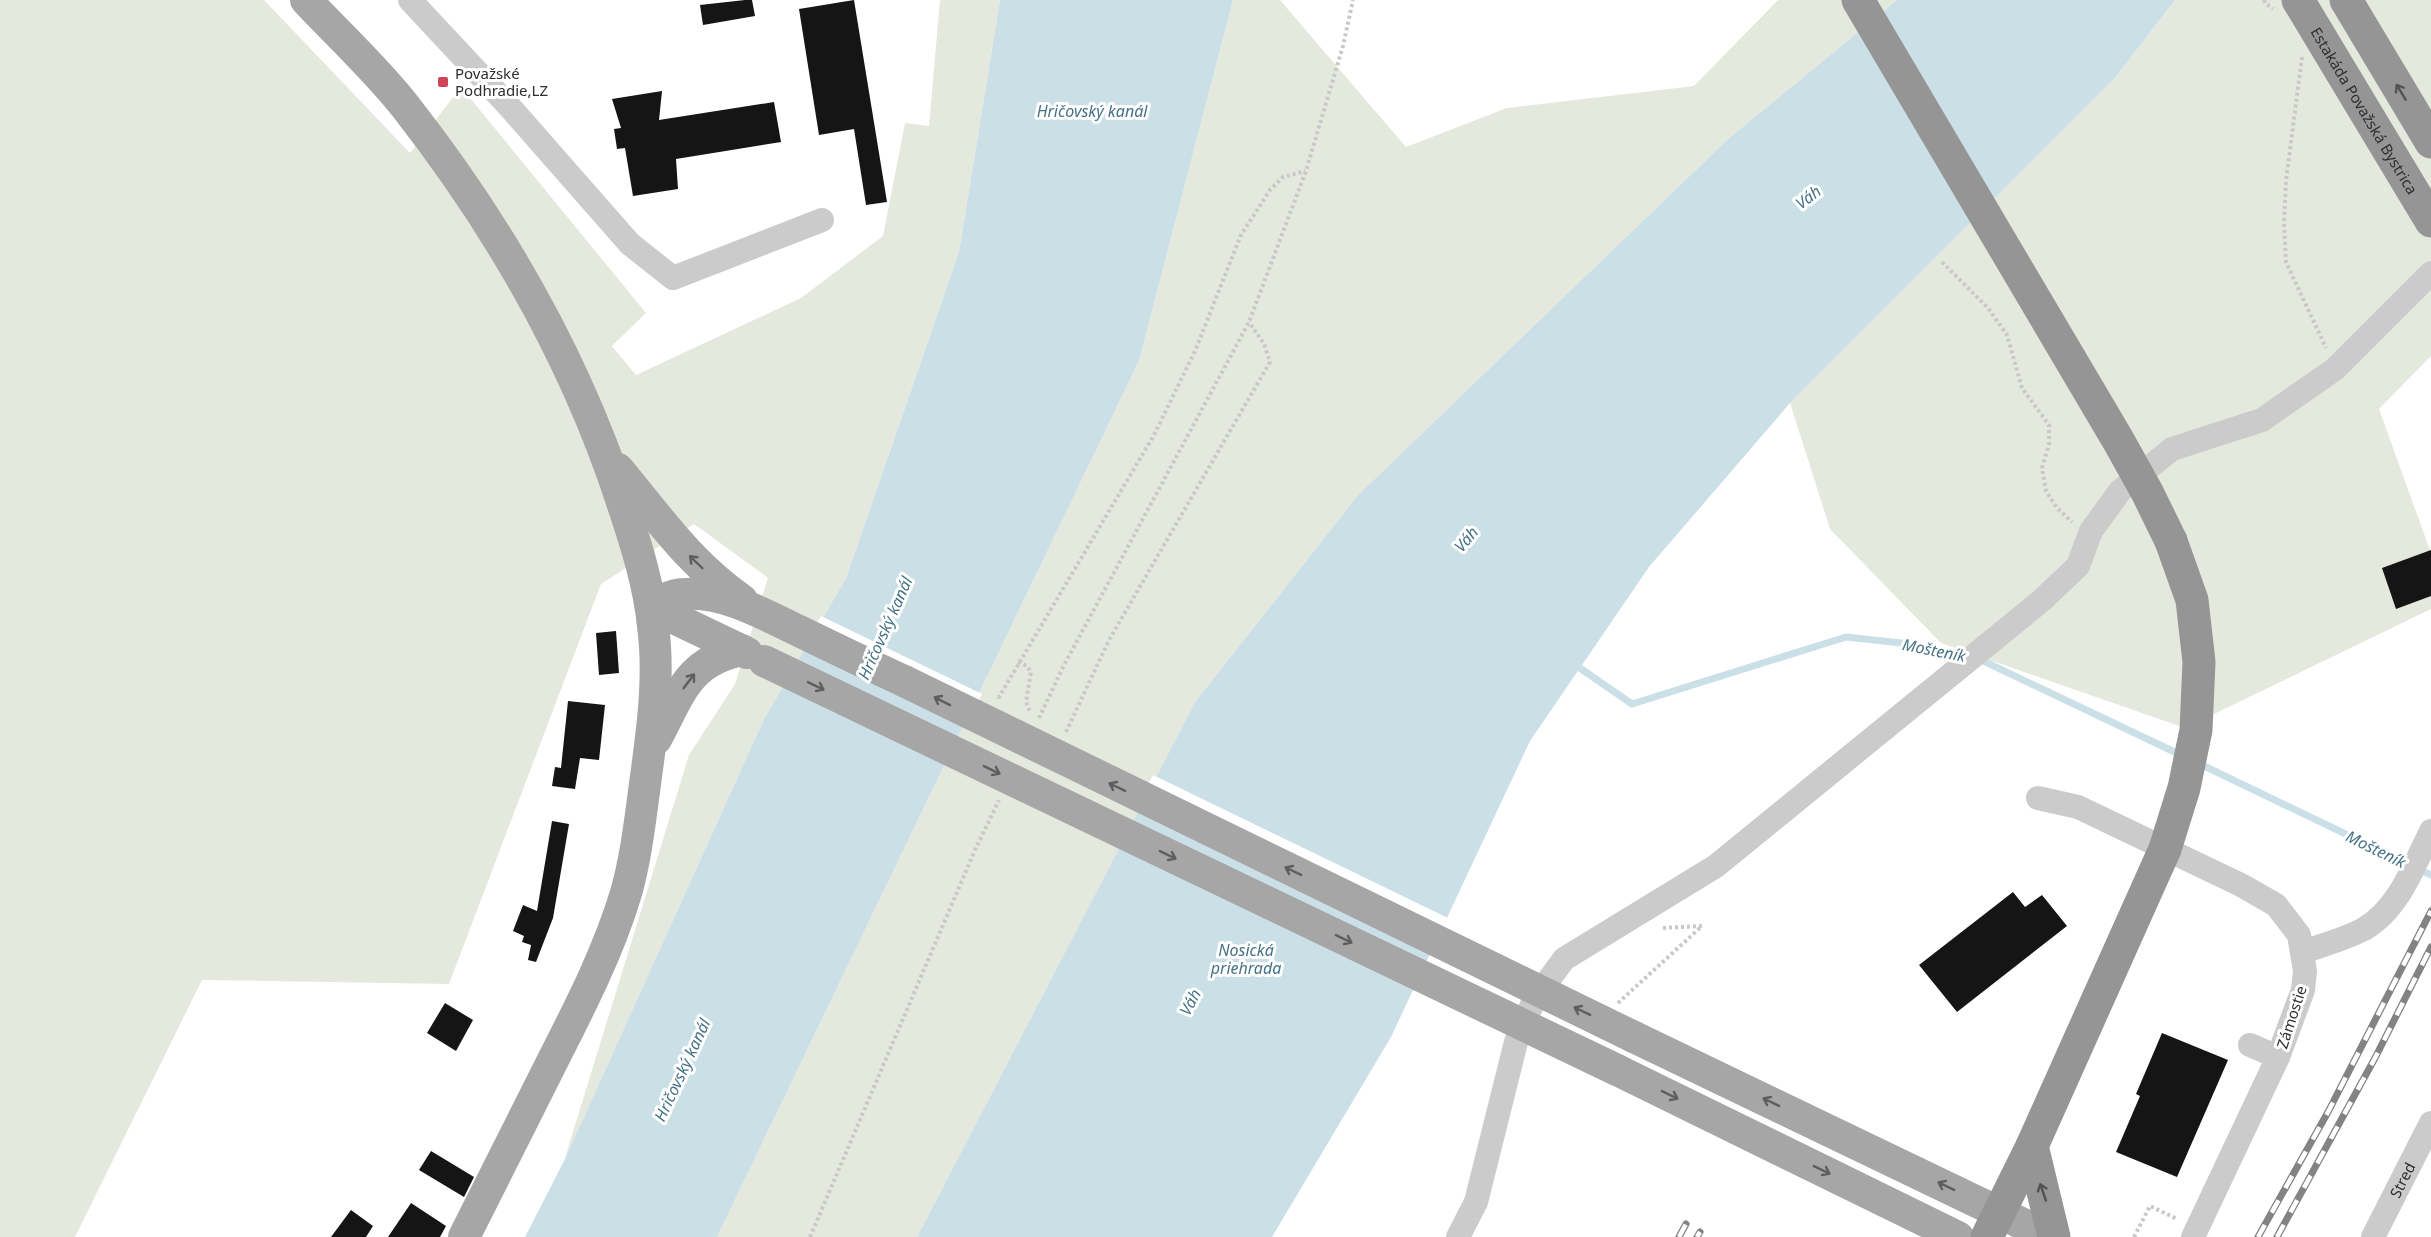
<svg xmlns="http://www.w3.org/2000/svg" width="2431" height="1237" font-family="'Noto Sans',sans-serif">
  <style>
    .green { fill: #e5e9dd }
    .water { fill: #cbdfe7 }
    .pier { fill: #fff }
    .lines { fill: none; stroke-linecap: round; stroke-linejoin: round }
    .stream { stroke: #cbdfe7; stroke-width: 7 }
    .building { fill: #151515 }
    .path { stroke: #c8c8c8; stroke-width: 4; stroke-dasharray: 3 3; stroke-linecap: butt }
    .minor { stroke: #cbcbcb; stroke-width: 24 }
    .major { stroke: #a6a6a6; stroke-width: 32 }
    .highway { stroke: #959595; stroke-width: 33 }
    .rail-casing { stroke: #838383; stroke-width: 7 }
    .rail { stroke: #fff; stroke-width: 4.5; stroke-dasharray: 14; stroke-linecap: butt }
    .major-bridge { stroke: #a6a6a6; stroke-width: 32 }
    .highway-bridge { stroke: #959595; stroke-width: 33 }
    .oneway { stroke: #525252 }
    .oneway2 { stroke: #5e5e5e }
    .poi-dot { fill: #d0445a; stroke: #fff; stroke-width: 2 }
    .labels { text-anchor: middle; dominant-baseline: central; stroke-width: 6; stroke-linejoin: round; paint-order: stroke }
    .poi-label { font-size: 15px; fill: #2e2e2e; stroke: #fff; text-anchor: start }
    .street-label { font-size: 15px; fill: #2e2e2e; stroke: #fff }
    .water-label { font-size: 16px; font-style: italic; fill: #457286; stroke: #fff }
  </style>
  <rect width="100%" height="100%" fill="#fff"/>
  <g class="green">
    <polygon points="0,0 264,0 410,153 461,87 646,313 612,346 636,375 801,298 883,236 905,123 929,126 940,0 1000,0 959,252 846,578 764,719 564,1161 689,755 735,684 768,578 694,524 601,584 449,984 202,980 75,1237 0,1237"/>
    <polygon points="1233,0 1280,0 1406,147 1507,108 1694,86 1778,0 1897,0 1728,139 1358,495 1195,702 917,1237 717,1237 1139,361"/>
    <polygon points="2175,0 2431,0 2431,356 2379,409 2431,553 2431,609 2185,728 1941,643 1830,529 1790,403 2115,78"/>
  </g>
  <g class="water">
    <polygon points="1000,0 1233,0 1139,361 717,1237 525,1237 564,1161 764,719 846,578 959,252"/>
    <polygon points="1897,0 2175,0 2115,78 1790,403 1649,567 1530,741 1391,1037 1272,1237 917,1237 1195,702 1358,495 1728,139"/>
  </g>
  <g class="pier">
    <polygon points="821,616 982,694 966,728 802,648"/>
    <polygon points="1153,775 1450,919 1433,954 1135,810"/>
  </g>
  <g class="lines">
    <g class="stream">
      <polyline points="1979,659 2183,756"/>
      <polyline points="1574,664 1632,704 1846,637 1910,644 1965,656"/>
      <polyline points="2198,763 2431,875"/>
    </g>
  </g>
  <g class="building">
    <polygon points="745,0 752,0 755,16 703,25 700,5"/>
    <polygon points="854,0 887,202 866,205 854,129 819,135 799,9"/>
    <polygon points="662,91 659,120 774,102 781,142 676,159 678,189 633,196 625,148 617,149 614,129 621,128 612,99"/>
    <polygon points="2431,550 2431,596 2396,609 2382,568"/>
    <polygon points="616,631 619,673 599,675 596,633"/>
    <polygon points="568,701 605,705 599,760 580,758 575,789 552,786 555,767 561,768"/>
    <polygon points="552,821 569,824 553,918 536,962 528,960 531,945 522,942 524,936 513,931 523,905 537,911"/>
    <polygon points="2013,892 2025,907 2042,895 2067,926 1957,1012 1919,965"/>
    <polygon points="445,1003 473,1020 456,1051 427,1033"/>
    <polygon points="2162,1033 2228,1060 2177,1177 2116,1152 2140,1096 2136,1094"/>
    <polygon points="431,1151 474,1177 464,1197 419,1170"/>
    <polygon points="411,1203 446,1226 440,1237 388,1237"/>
    <polygon points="351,1210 373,1226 366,1237 331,1237"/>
  </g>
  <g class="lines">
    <g class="path">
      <polyline points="2264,0 2265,3 2273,9"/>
      <polyline points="2302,57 2286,181 2284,223 2286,262 2326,348"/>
      <polyline points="1942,262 1988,308 2007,335 2022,388 2049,425 2049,444 2042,468 2046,491 2057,508 2072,522"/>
      <polyline points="1018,662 1027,666 1031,672 1026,702 1030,712"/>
      <polyline points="998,696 999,697 1154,435 1195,351 1241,235 1270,190 1283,177 1305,171"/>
      <polyline points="1039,718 1063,667 1249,322 1306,171 1343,46 1353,0"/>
      <polyline points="1066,732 1109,640 1270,362 1264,344 1249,322"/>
      <polyline points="1618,1003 1702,926 1661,928"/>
      <polyline points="810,1237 975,850 999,800"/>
      <polyline points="2134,1237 2150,1206 2177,1219"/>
    </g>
    <g class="minor">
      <polyline points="410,0 508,105 630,244 673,278 822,220"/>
      <polyline points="2038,798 2078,807 2241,885 2276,905 2299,935 2305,971 2303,990 2278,1057 2193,1237"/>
      <path d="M2303,952c20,-7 42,-13 61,-23 35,-20 50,-64 67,-98"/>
      <polyline points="2250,1045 2278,1057"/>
      <polyline points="1458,1237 1476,1202 1516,1042 1534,1000 1564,959 1716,866 2041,601 2078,566 2091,531 2120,491 2172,449 2262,420 2335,369 2431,273"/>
      <path id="s1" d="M2373,1237l58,-114"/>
    </g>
    <g class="major">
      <path d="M306,0c33,35 70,69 99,106 94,120 171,254 218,399 13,39 26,80 30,121 7,52 -1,106 -8,158 -5,37 -9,74 -19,109 -17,57 -45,112 -72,165 -30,60 -60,119 -90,179"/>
      <path d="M618,469c40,48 71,94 124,131"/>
      <path d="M651,607c10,-7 22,-13 34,-13 39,-3 80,21 114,37 35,17 70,34 105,50"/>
      <polyline points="651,607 747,653"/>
      <path d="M656,739c24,-44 31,-78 86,-89"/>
      <polyline points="1634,1037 2050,1237"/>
      <polyline points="1617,1070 1958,1237"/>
    </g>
    <g class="highway">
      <polyline points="2346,0 2431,142"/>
      <polyline points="2032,1146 2054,1237"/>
      <polyline points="1987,1237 2032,1146 2165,849 2184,788 2196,730 2199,662 2192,600 2171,541"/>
    </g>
    <defs>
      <g id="rail">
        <polyline points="1679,1237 1686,1224"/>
        <polyline points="1697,1237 1700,1232"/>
        <polyline points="2258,1237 2328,1112 2431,911"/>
        <polyline points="2277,1237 2375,1058 2431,947"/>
      </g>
    </defs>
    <use href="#rail" class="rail-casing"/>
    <use href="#rail" class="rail"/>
    <g class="major-bridge">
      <polyline points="764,661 1617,1070"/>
      <polyline points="904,681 1634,1037"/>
    </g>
    <g class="highway-bridge">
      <polyline points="1858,0 2118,440 2147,492 2171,541"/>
      <path id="s2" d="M2298,0l133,221"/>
    </g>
  </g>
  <defs><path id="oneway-shaft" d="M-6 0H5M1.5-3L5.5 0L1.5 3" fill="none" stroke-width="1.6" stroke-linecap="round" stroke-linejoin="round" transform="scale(1.5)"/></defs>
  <g class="oneway">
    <use href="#oneway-shaft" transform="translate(2401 92) rotate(-121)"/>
    <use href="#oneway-shaft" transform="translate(2043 1192) rotate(-109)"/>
  </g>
  <g class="oneway2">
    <use href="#oneway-shaft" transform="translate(696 562) rotate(-136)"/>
    <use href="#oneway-shaft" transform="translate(689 681) rotate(-53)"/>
    <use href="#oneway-shaft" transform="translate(816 686) rotate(26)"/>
    <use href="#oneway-shaft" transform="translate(942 701) rotate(-153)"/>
    <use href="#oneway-shaft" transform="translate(992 770) rotate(26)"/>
    <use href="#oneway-shaft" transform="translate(1117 787) rotate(-154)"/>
    <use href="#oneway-shaft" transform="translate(1168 855) rotate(26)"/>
    <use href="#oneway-shaft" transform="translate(1293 871) rotate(-154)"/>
    <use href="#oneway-shaft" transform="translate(1344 939) rotate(26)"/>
    <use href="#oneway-shaft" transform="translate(1582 1011) rotate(-154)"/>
    <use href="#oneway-shaft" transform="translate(1670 1095) rotate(26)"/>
    <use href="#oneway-shaft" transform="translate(1771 1102) rotate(-154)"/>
    <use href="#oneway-shaft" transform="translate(1822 1170) rotate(26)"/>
    <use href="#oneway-shaft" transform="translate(1946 1186) rotate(-154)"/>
  </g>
  <rect class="poi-dot" x="437" y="76" width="12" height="12" rx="3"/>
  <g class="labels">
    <g class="poi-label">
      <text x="455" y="73">Považské<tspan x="455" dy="17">Podhradie,LZ</tspan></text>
    </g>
    <g class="street-label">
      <text stroke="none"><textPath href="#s2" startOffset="129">Estakáda Považská Bystrica</textPath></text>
      <text transform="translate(2291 1017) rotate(-72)">Zámostie</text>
      <text stroke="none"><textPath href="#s1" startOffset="64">Stred</textPath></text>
    </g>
    <g class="water-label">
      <text x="1092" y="111">Hričovský kanál</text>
      <text transform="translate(1808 197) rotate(-37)">Váh</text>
      <text transform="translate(1466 539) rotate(-50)">Váh</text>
      <text transform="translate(885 628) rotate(-66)">Hričovský kanál</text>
      <text transform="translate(1934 650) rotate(11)">Mošteník</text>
      <text transform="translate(2376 849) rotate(26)">Mošteník</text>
      <text x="1246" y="950">Nosická<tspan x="1246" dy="18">priehrada</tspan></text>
      <text transform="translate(1190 1002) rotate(-62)">Váh</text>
      <text transform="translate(682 1070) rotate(-65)">Hričovský kanál</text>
    </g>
  </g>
</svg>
